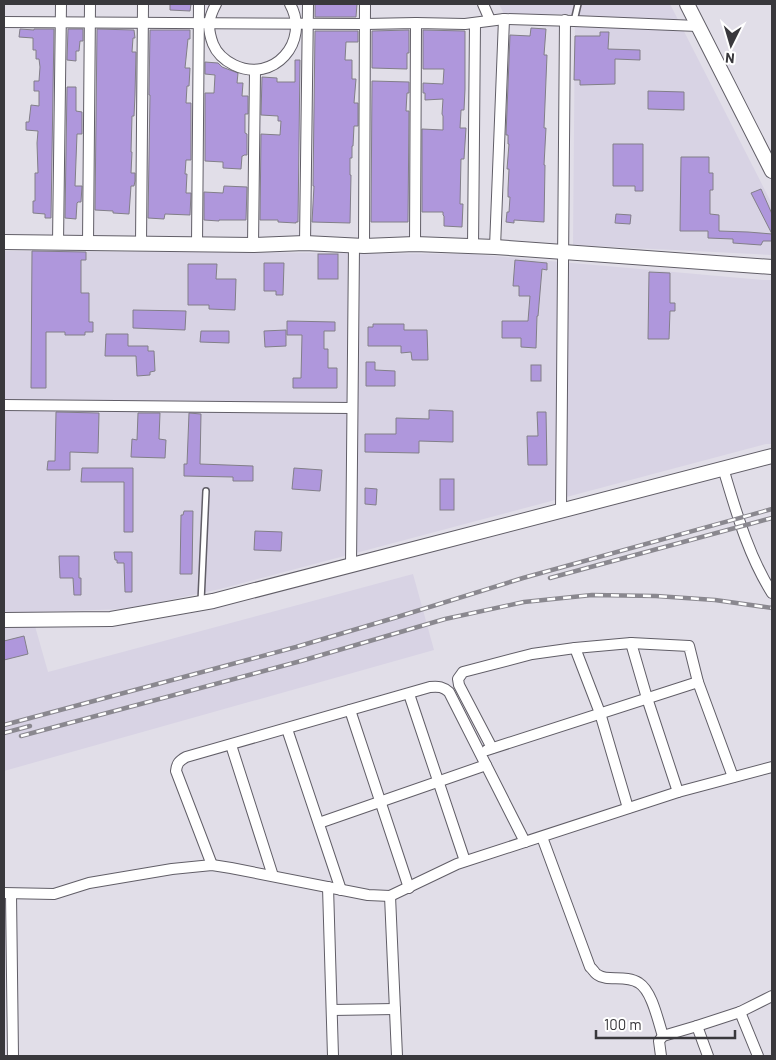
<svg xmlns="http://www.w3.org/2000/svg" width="776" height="1060" font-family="Barlow,sans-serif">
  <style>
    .built { fill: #d8d3e4 }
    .building { fill: #af97dc; stroke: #827f88 }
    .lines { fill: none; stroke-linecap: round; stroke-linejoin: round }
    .lane-casing { stroke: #615e67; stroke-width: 8 }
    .street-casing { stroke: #615e67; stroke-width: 12 }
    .secondary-casing { stroke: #615e67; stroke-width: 16 }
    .lane { stroke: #fff; stroke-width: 5 }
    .street { stroke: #fff; stroke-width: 10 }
    .secondary { stroke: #fff; stroke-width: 14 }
    .rail-casing { stroke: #8a888f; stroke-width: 4.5 }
    .rail { stroke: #fff; stroke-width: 2.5; stroke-dasharray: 8; stroke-linecap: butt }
  </style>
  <rect width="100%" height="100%" fill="#e1dee8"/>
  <g class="built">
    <polygon points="499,4 670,4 772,204 772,255 573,245 575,14 504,14"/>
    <polygon points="4,251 471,254 763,280 772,280 772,444 766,444 220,589 128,609 31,612 48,672 413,574 434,650 4,771"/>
  </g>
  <g class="building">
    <polygon points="170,4 191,4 190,11 170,10"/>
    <polygon points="315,4 357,4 356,17 315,17"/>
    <polygon points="531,28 546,29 544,55 547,55 544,128 546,128 544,165 545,165 544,222 514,220 514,223 506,222 507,212 509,212 510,197 508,197 508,189 509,169 507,169 509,144 508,144 508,135 506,135 510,35 530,36"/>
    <polygon points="20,29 34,30 34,29 54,29 51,218 45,218 45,214 33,213 33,201 35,201 35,173 38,173 37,143 38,131 26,130 26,122 29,122 31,105 39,106 39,91 34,91 34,81 39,81 40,67 39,59 36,59 36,50 33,50 33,38 19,37"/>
    <polygon points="68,29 83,29 83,41 80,41 79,51 76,51 76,61 67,60"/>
    <polygon points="97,29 134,30 135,38 133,38 132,52 136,52 135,95 134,116 132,116 131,152 132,152 131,173 135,173 135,181 134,186 131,186 129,214 113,213 113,211 95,210"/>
    <polygon points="150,30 190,30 190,39 188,39 185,68 190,68 189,86 187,86 186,103 191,103 191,160 186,160 185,174 187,174 186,193 191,193 190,215 165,214 164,219 148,218 150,95 149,95"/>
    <polygon points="409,30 409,53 407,53 407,69 372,68 372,31"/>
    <polygon points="423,30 465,31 465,89 464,110 461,110 461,111 460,128 466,128 464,159 461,159 460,204 463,204 462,227 444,226 444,216 443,215 443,212 422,212 422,129 443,130 443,116 442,114 443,99 425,100 425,93 423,93 423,83 443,84 444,69 423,69"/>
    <polygon points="315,31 358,31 358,42 346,42 345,60 352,60 352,79 356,79 354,103 358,103 358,126 354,126 353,146 352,146 352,158 350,158 350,175 351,175 350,223 312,222 314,186 313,186"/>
    <polygon points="600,32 609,32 608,49 640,50 640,60 615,59 615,84 580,85 580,80 574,80 575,36 600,36"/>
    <polygon points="295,60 300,60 298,222 296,222 296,223 278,222 278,220 260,220 261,134 280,135 281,121 278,121 278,116 261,115 262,77 277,78 277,82 295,82"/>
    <polygon points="205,62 218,63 222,67 238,73 237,83 243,83 242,96 248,96 248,114 245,114 245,133 247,134 247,155 244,155 243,156 242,156 241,169 223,168 223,162 205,161 205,93 214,93 215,75 205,74"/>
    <polygon points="372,81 409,82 409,93 407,93 406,111 409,111 408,222 371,222"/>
    <polygon points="67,87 76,87 76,111 82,112 82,134 77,134 75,186 82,186 81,202 78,202 77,203 76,219 65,218"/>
    <polygon points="648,91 684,92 684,110 648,109"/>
    <polygon points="613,144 643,144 643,191 635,191 635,186 613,186"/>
    <polygon points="681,157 709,157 709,173 713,173 713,190 710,190 710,214 719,215 719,231 748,232 772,234 751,193 761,189 772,214 772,241 763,241 761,245 733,243 733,239 708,238 708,231 680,231"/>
    <polygon points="224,186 247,187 246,220 219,220 219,221 204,220 204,192 223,193"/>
    <polygon points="616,214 631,215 630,224 615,223"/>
    <polygon points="32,251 86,252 86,260 81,260 81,293 89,293 89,322 93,322 93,332 85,332 85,335 65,335 65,332 46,332 46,388 31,388"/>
    <rect x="318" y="254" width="20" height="25"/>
    <polygon points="515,260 547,263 547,270 542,269 538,316 537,316 536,348 521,347 521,338 502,338 502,321 528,321 530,296 519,296 519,286 513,286"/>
    <polygon points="264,263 284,263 283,295 276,295 276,291 264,291"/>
    <polygon points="188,264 217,264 216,279 236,279 235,310 209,309 209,305 188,305"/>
    <polygon points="649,272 670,273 670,303 675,303 675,311 670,311 669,339 648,339"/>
    <polygon points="133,310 186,311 185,330 133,328"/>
    <polygon points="287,321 335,322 335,331 324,331 324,349 328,349 328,368 337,368 337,388 293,388 293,378 301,378 302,335 287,335"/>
    <polygon points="373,324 404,324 404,330 427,330 428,360 412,360 411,352 401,353 401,346 368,346 368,327 373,327"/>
    <polygon points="286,330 286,346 265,347 264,331"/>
    <polygon points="201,331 229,331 229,343 200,342"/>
    <polygon points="106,334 128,334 128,346 148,346 148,351 154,351 155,371 150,372 150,375 137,376 136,356 105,356"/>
    <polygon points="366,362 375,362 375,370 395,371 395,386 366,386"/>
    <rect x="531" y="365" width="10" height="16"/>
    <polygon points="429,410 453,411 453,442 419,441 419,453 365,452 365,434 396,434 396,418 429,419"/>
    <polygon points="56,412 99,413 98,453 70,452 70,470 47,470 48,461 55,461"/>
    <polygon points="537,412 546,412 547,465 528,465 527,436 538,436"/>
    <polygon points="138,413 160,413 159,439 166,440 165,458 131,457 132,439 137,440"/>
    <polygon points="189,413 201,414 200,464 253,466 253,481 233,481 233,477 184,476 184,464 187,464"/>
    <polygon points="82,468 133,468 133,532 124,532 124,482 81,482"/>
    <polygon points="294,468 322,470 320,491 292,489"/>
    <rect x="440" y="479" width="14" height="31"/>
    <polygon points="365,488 377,489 376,505 365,504"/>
    <polygon points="184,511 193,511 192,574 180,574 181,515 183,515"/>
    <polygon points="255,531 282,532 281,551 254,550"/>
    <polygon points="114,552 132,552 132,592 125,592 124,563 117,563 117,560 115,560"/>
    <polygon points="59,556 79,556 79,578 81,578 81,595 74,595 73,578 60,578"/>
    <polygon points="24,636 28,654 4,660 4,641"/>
  </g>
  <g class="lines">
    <defs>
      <g id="lane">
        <polyline points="574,21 578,4"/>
        <polyline points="201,602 206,491"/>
      </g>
      <g id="street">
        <path d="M216,4c-8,15 -9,24 -3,40 4,10 11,16 21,21 39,19 77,-23 56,-61"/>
        <polyline points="483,4 490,20"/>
        <polyline points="4,22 365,24 416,23 465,24 504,19 574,21 698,26"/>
        <polyline points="58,243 61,4"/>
        <polyline points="88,243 90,4"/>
        <polyline points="305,243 308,4"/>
        <polyline points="141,244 143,4"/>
        <polyline points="197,244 199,4"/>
        <polyline points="415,244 416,23"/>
        <polyline points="253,245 255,70"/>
        <polyline points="364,246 365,4"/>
        <polyline points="473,247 475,23"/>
        <polyline points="495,247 504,19"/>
        <polyline points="4,405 352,408"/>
        <path d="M723,468c13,43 25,87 49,125"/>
        <polyline points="561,510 565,20"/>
        <polyline points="351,565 354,246"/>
        <polyline points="631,643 647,698 678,792"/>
        <polyline points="575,648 600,713 628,808"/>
        <polyline points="409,694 465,861"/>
        <polyline points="350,710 409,888"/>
        <polyline points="287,729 341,890"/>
        <polyline points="231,745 273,876"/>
        <polyline points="492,748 459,685 458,679 463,672 532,654 575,648 631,643 689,646 698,682 733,777"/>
        <polyline points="487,750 698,682"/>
        <polyline points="319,823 486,765"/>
        <path d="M542,837l48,130c3,2 5,7 8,8 9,7 28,-1 41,8 13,8 19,38 24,53"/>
        <path d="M212,865l-36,-94c1,-8 3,-10 10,-14l244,-70c9,-1 13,0 19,5l76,150"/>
        <polyline points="328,887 333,1056"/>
        <polyline points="4,893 54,894 89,883 172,869 212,865 231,868 368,895 390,896 457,864 678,792 772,767"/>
        <polyline points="11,894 13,1056"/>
        <polyline points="390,896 397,1056"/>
        <polyline points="332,1010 395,1009"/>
        <polyline points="740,1012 758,1056"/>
        <polyline points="697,1026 708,1056"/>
        <polyline points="661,1056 659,1041 663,1036 697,1026 740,1012 772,996"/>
      </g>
      <g id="secondary">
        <polyline points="687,4 772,171"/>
        <polyline points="4,242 253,245 305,243 364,246 415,244 495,247 772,267"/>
        <polyline points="4,620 111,619 213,601 772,456"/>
      </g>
    </defs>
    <use href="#lane" class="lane-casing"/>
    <use href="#street" class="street-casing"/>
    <use href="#secondary" class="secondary-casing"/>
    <use href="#lane" class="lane"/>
    <use href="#street" class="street"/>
    <use href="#secondary" class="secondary"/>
    <defs>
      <g id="rail">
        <polyline points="550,578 772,518"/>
        <polyline points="4,725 296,647 394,618 523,578 772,509"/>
        <polyline points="4,733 30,726"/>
        <polyline points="21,736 301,661 445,619 524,602 592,595 656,596 715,600 772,608"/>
      </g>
    </defs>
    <use href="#rail" class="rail-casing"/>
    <use href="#rail" class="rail"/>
  </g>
  <rect width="776" height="1060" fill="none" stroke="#39383c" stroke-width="10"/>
  <g transform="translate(731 45) rotate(185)" stroke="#ffffff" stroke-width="4" paint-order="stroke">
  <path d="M0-4L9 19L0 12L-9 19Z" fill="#39383c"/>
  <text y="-8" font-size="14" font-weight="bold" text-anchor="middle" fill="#39383c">N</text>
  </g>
  <path d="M596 1030v8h139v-8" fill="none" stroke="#39383c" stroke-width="2.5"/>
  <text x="604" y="1030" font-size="15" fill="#39383c" stroke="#ffffff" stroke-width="4" paint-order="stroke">100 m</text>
</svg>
